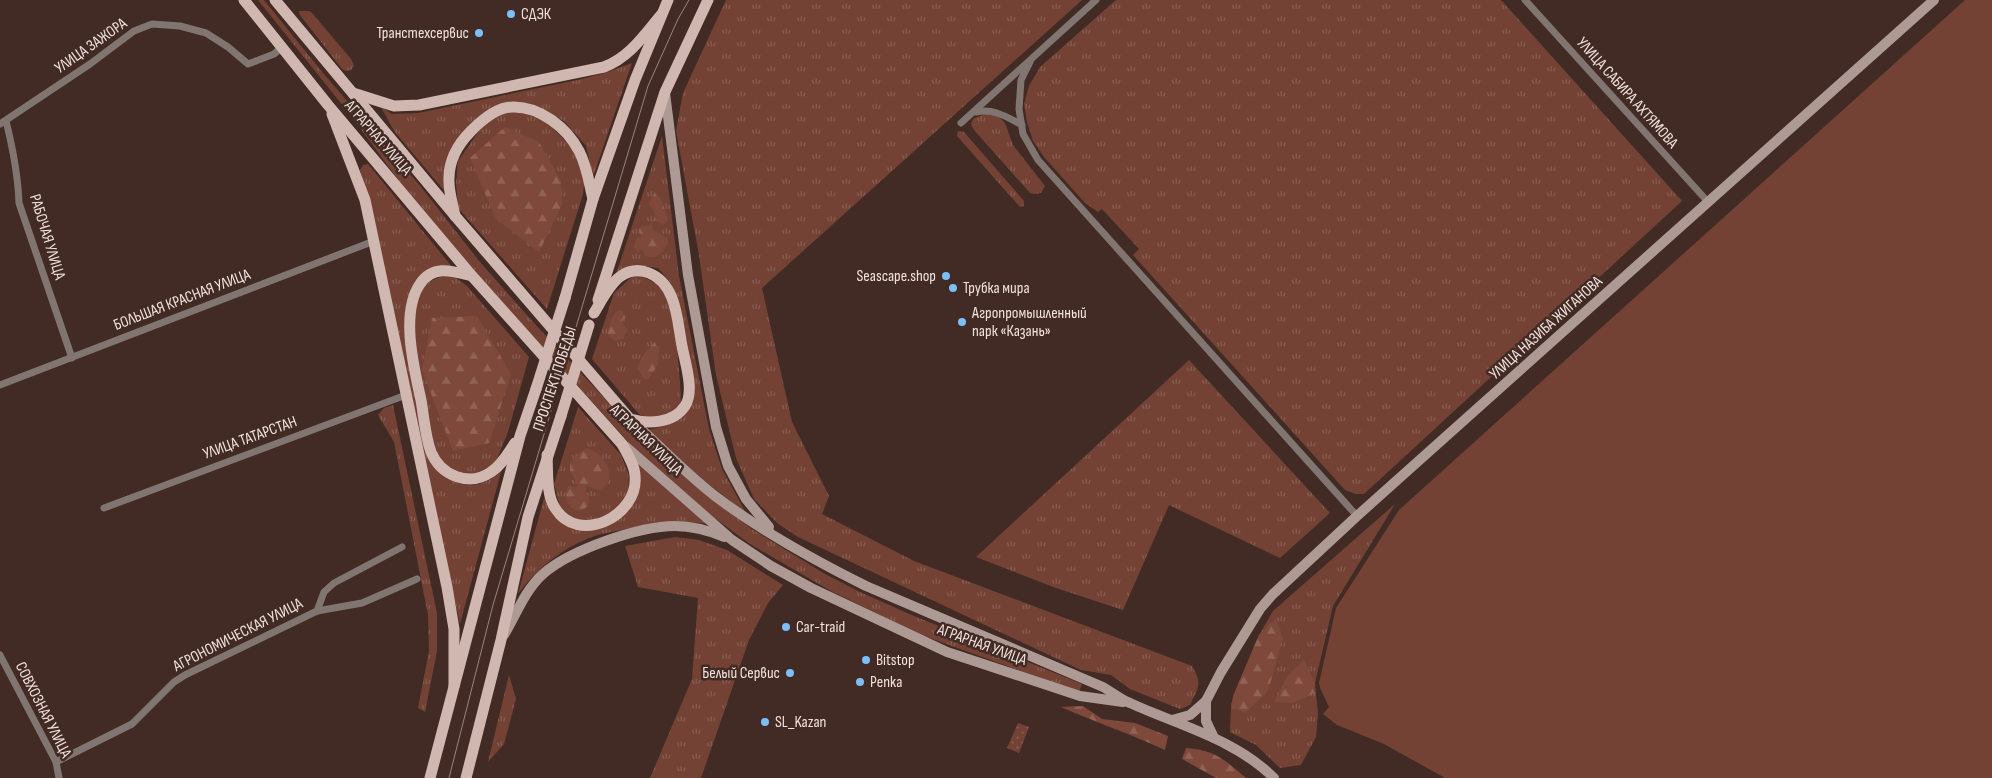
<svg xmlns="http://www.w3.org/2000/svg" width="1992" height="778" font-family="'Sofia Sans Condensed',sans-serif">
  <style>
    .grass { fill: url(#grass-tufts) }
    .forest { fill: url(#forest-firs) }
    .park { fill: url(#park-dots) }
    .pitch { fill: #734234 }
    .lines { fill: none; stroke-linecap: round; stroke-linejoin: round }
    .street { stroke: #817571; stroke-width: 7 }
    .secondary { stroke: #ae9a95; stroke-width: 10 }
    .primary { stroke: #d0b7b0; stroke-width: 11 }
    .tram { stroke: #988580; stroke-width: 1 }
    .primary-bridge { stroke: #d0b7b0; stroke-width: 11 }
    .poi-dot { fill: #7bbef8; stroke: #422b25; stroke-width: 2 }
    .labels { text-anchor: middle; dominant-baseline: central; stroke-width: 5; stroke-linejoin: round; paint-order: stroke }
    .poi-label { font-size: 16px; fill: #f0e1dc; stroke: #422b25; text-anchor: start }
    .street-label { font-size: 16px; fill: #f0e1dc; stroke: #422b25 }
  </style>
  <defs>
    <pattern id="grass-tufts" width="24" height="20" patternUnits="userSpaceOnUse" patternTransform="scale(1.25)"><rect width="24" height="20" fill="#734234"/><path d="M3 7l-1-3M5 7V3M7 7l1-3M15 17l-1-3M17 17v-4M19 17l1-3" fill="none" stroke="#875d51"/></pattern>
    <pattern id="forest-firs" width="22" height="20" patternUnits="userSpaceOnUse" patternTransform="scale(1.25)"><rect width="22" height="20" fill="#7e493a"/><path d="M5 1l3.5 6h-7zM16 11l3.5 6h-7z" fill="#916356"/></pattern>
    <pattern id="park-dots" width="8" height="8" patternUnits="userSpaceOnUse" patternTransform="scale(1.25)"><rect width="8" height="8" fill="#734234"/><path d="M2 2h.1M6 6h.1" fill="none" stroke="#875d51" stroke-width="1.8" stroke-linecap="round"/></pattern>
  </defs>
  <rect width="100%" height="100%" fill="#422b25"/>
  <g class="grass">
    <polygon points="258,0 264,0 323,73 421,187 480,262 534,323 640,436 709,497 752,529 825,574 860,592 914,616 1082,684 1079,692 919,634 829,590 750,544 704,510 632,446 472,269 405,189 352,117"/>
    <path d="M726,0h356l-320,288 30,134 37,74 -7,18 92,47 278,105c11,18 6,22 -2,39l-10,4 -50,-20 -19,-14 -30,-5 -283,-133 -21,-14 -23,-24 -18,-41 -20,-83 -17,-120 -23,-124 7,-38z"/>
    <polygon points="1116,0 1501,0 1682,201 1364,494 1356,494 1345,490 1133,255 1139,249 1102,209 1098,212 1085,203 1044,157 1033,141 1027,122 1024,104 1029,86 1040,67"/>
    <polygon points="299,11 309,11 312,13 351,59 354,66 351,70 346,71 342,69 300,15"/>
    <path d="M632,63l-39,114 -7,-31 -22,-25 -28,-15 -25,-3c-38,25 -76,38 -64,91l-53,-63 -13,-24 11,7 26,-1 164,-34 23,-6z"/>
    <polygon points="512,110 544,119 577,153 585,174 583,194 547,309 458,208 456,183 458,161 479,131 492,119"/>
    <polygon points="984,114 998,116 1005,123 1013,145 1045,186 1041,193 1035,194 1030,193 974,130 971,124 973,119"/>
    <polygon points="958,131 964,132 1024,201 1024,206 1020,207 957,136"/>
    <path d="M662,136l17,140 30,153 13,40 24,44 -45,-35 -54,-48c21,-4 39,-9 47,-30l-16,-97 -7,-20 -13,-15 -14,-2 -13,2 -15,6z"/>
    <path d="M368,164l85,104 -25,5 -22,44v33l23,108c18,28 44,37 72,14l-41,152 -100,-454 3,-5z"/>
    <path d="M445,275l11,3 11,8 62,71 -21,75 -13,32c-28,14 -41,19 -59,-12 -9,-35 -37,-138 -12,-166 6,-6 14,-8 21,-11z"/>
    <path d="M634,275c11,3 19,5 27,13 14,17 20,92 20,116 -11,10 -28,19 -42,10l-47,-55 22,-66z"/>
    <polygon points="1189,360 1330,513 1280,558 1169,505 1123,610 1056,588 976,557"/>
    <polygon points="393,405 437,613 437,651 425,712 418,708 429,651 428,615 394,442 378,415 384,408"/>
    <polygon points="578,407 621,455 629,475 628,496 616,511 585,523 571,519 560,507 554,484"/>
    <path d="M633,459l76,65c-32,-4 -56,-1 -87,6 -11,2 -23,4 -33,8 -29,12 -53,31 -71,56l28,-103 12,28 9,7 19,4 18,-4 16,-7 15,-21z"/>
    <polygon points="1395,504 1333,606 1315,683 1318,714 1316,737 1301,765 1280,768 1256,745 1230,732 1231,706 1234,694 1259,635 1273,611"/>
    <polygon points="675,537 699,540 727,550 783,585 768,603 749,640 701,778 650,778 692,679 698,598 638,587 625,546"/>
    <polygon points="509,675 516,699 504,744 488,762"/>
  </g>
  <g class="forest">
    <polygon points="505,127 539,142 561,181 562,205 539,252 496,219 470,158"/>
    <path d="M656,194l5,5 7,21 -4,5 -9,-5 -3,3 1,7 14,8 1,5c-5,10 -12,17 -23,13l-3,-7 -5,4 -3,-7 2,-7 5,-2 -2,-8 3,-3h6l7,-7 -1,-8 -5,-7 4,-9z"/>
    <path d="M618,310l5,1 2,6 -3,4 5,9 -3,8 -9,3 -7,-7c0,-9 4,-18 10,-24z"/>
    <polygon points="477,316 511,374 489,443 453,451 422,370 432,318"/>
    <polygon points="654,343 659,347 658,364 648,379 644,379 637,368 644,354"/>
    <path d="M587,448c18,5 33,31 12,42l-13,-4v6l3,4 -1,10 -7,5c-13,-1 -19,-13 -13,-25l8,1 2,-2 -8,-14v-8l10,-11z"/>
    <polygon points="1276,618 1283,638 1268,691 1245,713 1231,706 1234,694 1259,635"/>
    <polygon points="1304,660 1315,683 1314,693 1293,703 1274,702 1289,674"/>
    <path d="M1083,706l19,13 33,4 33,13 -3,14c-34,-16 -70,-28 -104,-43z"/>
    <path d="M1186,748c29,2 39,12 60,30h-30l-34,-19z"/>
  </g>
  <polygon class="park" points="1018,723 1029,727 1019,753 1007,748"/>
  <polygon class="pitch" points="1965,0 1992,0 1992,778 1445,778 1384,744 1337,725 1323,714 1329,707 1320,688 1319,683 1336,608 1399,510"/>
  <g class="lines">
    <g class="street">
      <polyline points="1525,0 1709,203"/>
      <polyline points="1030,62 1021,80 1019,109 1023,134 1038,160 1357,516"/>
      <path d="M976,112c17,-4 31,5 46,13"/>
      <path d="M6,121c7,28 12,54 13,82l53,155"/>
      <polyline points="961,123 1096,0"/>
      <polyline points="0,124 90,64 134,31 152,24 180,26 206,33 228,47 248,64 274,54 282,47"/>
      <polyline points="0,385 374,241"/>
      <polyline points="104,508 406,395"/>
      <polyline points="317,611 362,603 417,579"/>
      <polyline points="0,655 56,762 59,778"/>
      <polyline points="56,762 132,724 174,682 185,675 317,611 324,592 334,583 402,547"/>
    </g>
    <g class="secondary">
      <polyline points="665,93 688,275 716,427 728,466 746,499 769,527"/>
      <path d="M630,419c28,25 55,54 85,77 46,35 99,64 151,90l237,101c9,5 17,12 27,16 48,22 105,36 144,75"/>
      <polyline points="625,446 732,540 771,566 811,588 947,652 1080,696 1123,702"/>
      <path d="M504,635c12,-20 21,-45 39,-61 27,-24 96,-48 132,-48 17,0 33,4 49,11"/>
      <polyline points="1206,701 1206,721 1214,738"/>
      <polyline points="1172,720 1190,715 1206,701 1221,672 1260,609 1273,594 1357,516 1934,0"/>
    </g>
    <g class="primary">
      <path d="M244,0l84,105 144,171 150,168c5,9 13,22 13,32 4,40 -57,70 -80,32 -9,-14 -7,-36 -8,-53"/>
      <path d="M275,0l181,217 174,202c18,5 43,5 55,-13 10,-15 0,-43 -3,-60 -5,-25 -5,-62 -33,-73 -10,-4 -19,-3 -28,3 -12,8 -20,26 -27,37"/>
      <path d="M353,93l41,13 25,-1 185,-38c26,-10 40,-32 57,-52"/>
      <polyline points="332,114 365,200 447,587 454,629 454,686"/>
      <path d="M455,216c-2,-11 -6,-23 -6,-34 -1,-20 8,-37 22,-51 10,-10 26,-24 41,-24 28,-1 55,21 67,44 8,15 10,32 14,48"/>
      <path d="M472,276c-19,-5 -39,-12 -52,8 -20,29 -6,84 1,116 3,17 4,36 10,52 10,24 38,35 60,20 11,-7 17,-19 24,-29"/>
      <polyline points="565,298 593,199 635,80 668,0"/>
      <polyline points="598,300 665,92 708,0"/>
      <polyline points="430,778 520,436 536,389"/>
      <polyline points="466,778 501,640 528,517 561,416"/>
    </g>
    <polyline class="tram" points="449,778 493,605 648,86 678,19 689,0"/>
    <g class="primary-bridge">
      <polyline points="536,389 565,298"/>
      <polyline points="561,416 589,325"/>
    </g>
  </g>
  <g class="poi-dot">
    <circle cx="511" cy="14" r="5"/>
    <circle cx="479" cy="33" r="5"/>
    <circle cx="946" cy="276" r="5"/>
    <circle cx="953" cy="288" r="5"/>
    <circle cx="962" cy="322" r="5"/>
    <circle cx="786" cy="627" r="5"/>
    <circle cx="866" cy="660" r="5"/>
    <circle cx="790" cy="673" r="5"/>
    <circle cx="860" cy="682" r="5"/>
    <circle cx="765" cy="722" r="5"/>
  </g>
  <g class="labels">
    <g class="poi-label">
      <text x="521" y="14">СДЭК</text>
      <text x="469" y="33" text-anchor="end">Транстехсервис</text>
      <text x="936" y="276" text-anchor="end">Seascape.shop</text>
      <text x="963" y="288">Трубка мира</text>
      <text x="972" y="313">Агропромышленный<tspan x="972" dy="18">парк «Казань»</tspan></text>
      <text x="796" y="627">Car-traid</text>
      <text x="876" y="660">Bitstop</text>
      <text x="780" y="673" text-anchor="end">Белый Сервис</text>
      <text x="870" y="682">Penka</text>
      <text x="775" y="722">SL_Kazan</text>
    </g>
    <g class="street-label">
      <text transform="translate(91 46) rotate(-35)">УЛИЦА ЗАЖОРА</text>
      <text transform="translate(1627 93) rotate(48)">УЛИЦА САБИРА АХТЯМОВА</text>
      <text transform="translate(378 138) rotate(49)">АГРАРНАЯ УЛИЦА</text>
      <text transform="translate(47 237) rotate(73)">РАБОЧАЯ УЛИЦА</text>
      <text transform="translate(182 300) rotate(-21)">БОЛЬШАЯ КРАСНАЯ УЛИЦА</text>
      <text transform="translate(1546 328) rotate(-42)">УЛИЦА НАЗИБА ЖИГАНОВА</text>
      <text transform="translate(555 379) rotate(-72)">ПРОСПЕКТ ПОБЕДЫ</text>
      <text transform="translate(250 438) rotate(-20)">УЛИЦА ТАТАРСТАН</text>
      <text transform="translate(646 440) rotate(44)">АГРАРНАЯ УЛИЦА</text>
      <text transform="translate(238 635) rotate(-27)">АГРОНОМИЧЕСКАЯ УЛИЦА</text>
      <text transform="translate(982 645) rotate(20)">АГРАРНАЯ УЛИЦА</text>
      <text transform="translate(43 710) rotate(63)">СОВХОЗНАЯ УЛИЦА</text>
    </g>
  </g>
</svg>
